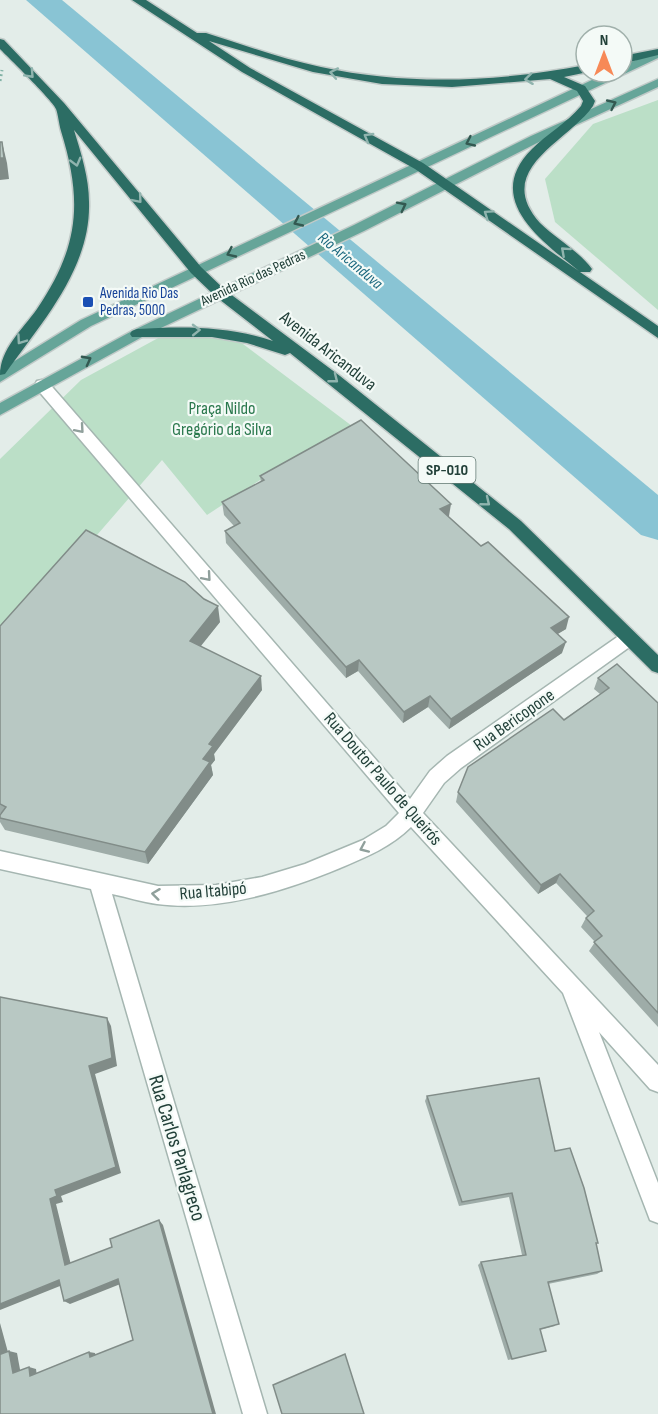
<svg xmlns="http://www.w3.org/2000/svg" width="658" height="1414" font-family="'Sofia Sans Condensed',sans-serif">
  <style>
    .green { fill: #bbdfc7 }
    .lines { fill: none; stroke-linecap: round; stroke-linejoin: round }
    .river { fill: #89c4d4; fill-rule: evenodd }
    .minor-casing { stroke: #a5b6b1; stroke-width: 3 }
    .major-casing { stroke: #c1cac8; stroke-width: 3 }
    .highway-casing { stroke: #c1cac8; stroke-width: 3 }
    .path { stroke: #82b2a6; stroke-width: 3; stroke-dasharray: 2 3; stroke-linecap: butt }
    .minor { fill: #fff; fill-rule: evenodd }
    .major { fill: #66a599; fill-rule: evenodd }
    .highway { fill: #2c6d64; fill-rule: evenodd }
    .wall { fill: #9eaca8 }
    .shaded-wall { fill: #818c88 }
    .building { fill: #b8c8c3; stroke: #818c88; stroke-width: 1.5 }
    .oneway { stroke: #90b4ae }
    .oneway2 { stroke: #335951 }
    .oneway3 { stroke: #90a09c }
    .transit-dot { fill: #1a4fb4; stroke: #f4faf7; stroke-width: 2 }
    .labels { text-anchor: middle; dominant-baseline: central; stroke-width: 4.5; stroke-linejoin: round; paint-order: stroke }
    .far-street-label { font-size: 15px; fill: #224039; stroke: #f4faf7 }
    .far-transit-label { font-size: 15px; fill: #164399; stroke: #f4faf7; text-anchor: start }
    .far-water-label { font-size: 16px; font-style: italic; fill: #19677e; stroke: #f4faf7 }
    .shield { fill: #f4faf7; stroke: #617872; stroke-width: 1.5 }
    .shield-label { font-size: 16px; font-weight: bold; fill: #224039 }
    .street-label { font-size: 18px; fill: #224039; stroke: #f4faf7 }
    .park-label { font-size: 18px; fill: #2a784d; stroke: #f4faf7 }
    .near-street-label { font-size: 21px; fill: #224039; stroke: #f4faf7 }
  </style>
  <rect width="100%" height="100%" fill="#e3ede9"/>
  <g class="green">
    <polygon points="658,100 658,310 555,222 545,179 593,124"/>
    <polygon points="204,334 239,341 360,432 292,459 207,515 162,460 0,647 0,459 81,380 160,337"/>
  </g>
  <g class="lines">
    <polygon class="river" points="26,0 62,0 658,495 658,540 641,535"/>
    <defs>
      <path id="minor" d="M42,380l5,1 363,418 20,-28 17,-15 176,-123h12l3,5 -3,5 -174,125 -17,15 -21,30 235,252v27l-8,-3 -51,-57 59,151v40l-8,-3 -3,-8 -84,-219 -152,-166c-20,20 -45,30 -71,41 -56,23 -121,44 -183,36 -15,-2 -30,-7 -45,-10l155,520h-24l-152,-525 -91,-20v-18l158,35 58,-1 46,-8 43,-13 58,-24 23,-14 13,-13 -362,-424 -2,-4 2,-4z"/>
      <g id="major">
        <polygon points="658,51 658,58 91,326 0,382 0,370 81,320 609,72 622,72 622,66"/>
        <polygon points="658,79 658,87 539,142 364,231 142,337 0,415 0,403 132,331 354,225 531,136"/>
      </g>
      <g id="highway">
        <path d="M132,0h14l51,33h9c38,12 76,26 115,34 87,19 177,15 265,-2l2,7 -24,5 21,9 10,15 -2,5c-25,36 -101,63 -53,117 16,16 39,28 52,46l-2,3h-10l78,54v12l-243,-169 -173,-97zM209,41l104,31 69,12 70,3 98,-8 27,12 6,10 -2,5c-14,17 -34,28 -49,43 -50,50 10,92 47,122l-156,-108 -173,-95z"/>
        <path d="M0,39l4,1 60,63 137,164 24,23 115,86 181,145 137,134v18l-6,-2 -143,-142 -219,-176 -5,2 -38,-12 -35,-6h-80l-2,-3 2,-3 5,-2c47,-3 91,-3 136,12l-58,-45 -24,-23 -117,-143c7,23 15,48 15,72 2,67 -48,121 -84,172l-5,1c0,-26 22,-45 37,-66 42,-62 46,-107 24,-178 -2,-7 -3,-17 -5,-22 -2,-7 -47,-51 -56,-60z"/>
        <polygon points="658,49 658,55 622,64 622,56"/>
      </g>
    </defs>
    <use href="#minor" class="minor-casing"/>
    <use href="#major" class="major-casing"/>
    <use href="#highway" class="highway-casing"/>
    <polyline class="path" points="0,81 2,70"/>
    <use href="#minor" class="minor"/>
    <use href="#major" class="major"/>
    <use href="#highway" class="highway"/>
  </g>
  <g class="wall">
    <polygon points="260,476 449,516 448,516 566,629 557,634 562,653 449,729 428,707 403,723 358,671 346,678 226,543 225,531 234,526 224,515 222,502 261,482"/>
    <polygon points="220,622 200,646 262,690 214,754 215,760 211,765 213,775 148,864 5,830 0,822 0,815 1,814 0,813 0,626"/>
    <polygon points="598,678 658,703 658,1027 589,951 595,942 581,927 587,916 556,883 538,894 456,802 458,792 600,694 594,689"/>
    <polygon points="427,1096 555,1151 598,1243 596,1244 602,1271 597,1274 548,1284 555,1326 540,1330 546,1351 508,1360 478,1265 481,1262 522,1255 509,1197 459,1206 425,1101"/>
  </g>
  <g class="shaded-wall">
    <polygon points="2,142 7,163 9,179 0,180 0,158"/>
    <polygon points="451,504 449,516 439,522 440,509"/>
    <polygon points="218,606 220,622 193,656 190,641"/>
    <polygon points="569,617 566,629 548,640 551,628"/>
    <polygon points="566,642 562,653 449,729 451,719"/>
    <polygon points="359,660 358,671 346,678 346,667"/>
    <polygon points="261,676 262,690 214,754 215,760 211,765 213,775 148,864 145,852 203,759 209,744"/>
    <polygon points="430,696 428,707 403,723 404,712"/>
    <polygon points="560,874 556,883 538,894 541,885"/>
    <polygon points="107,1018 111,1026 117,1066 95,1074 121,1173 61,1196 63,1202 56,1204 72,1269 65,1265 50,1199 55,1190 89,1066"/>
    <polygon points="159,1220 163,1225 216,1414 213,1414"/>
    <polygon points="118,1279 123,1283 70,1304 64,1301"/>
    <polygon points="59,1280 65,1284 0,1310 0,1304"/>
    <polygon points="0,1323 9,1356 1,1354 0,1351"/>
    <polygon points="9,1351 17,1353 21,1375 13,1373"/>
    <polygon points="89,1352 95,1353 96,1359 90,1357"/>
    <polygon points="29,1367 36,1369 37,1377 30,1376"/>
  </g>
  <g class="building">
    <polygon points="0,142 2,142 4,158 0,158"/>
    <polygon points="361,420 451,504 440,509 481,546 488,542 569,617 551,628 566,642 451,719 430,696 404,712 359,660 346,667 225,531 240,523 222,502 264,480 260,476"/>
    <polygon points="86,530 185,582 204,599 218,606 190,641 261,676 209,744 213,746 203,759 210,762 145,852 0,818 0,815 6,807 0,804 0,626"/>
    <polygon points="617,664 658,703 658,1013 594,942 602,936 586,918 594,911 560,874 541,885 458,792 468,767 553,709 564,720 609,688 598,678"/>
    <polygon points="0,997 107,1018 112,1058 89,1066 116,1167 55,1190 57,1196 50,1199 65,1265 112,1247 110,1239 159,1220 213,1414 0,1414 0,1351 1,1354 9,1351 13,1373 29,1367 30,1376 89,1352 90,1357 133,1340 118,1279 64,1301 59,1280 0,1304"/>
    <polygon points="539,1078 555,1151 570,1148 584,1188 598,1243 596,1243 602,1271 548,1282 559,1324 540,1329 546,1351 512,1359 481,1262 526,1255 512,1193 462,1202 427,1096"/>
    <polygon points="345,1354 364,1414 282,1414 273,1385"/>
  </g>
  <defs><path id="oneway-chevron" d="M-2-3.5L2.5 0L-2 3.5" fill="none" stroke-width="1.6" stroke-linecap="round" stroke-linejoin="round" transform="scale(1.5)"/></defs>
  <g class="oneway">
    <use href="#oneway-chevron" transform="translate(334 73) rotate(-169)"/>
    <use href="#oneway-chevron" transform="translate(30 74) rotate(47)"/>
    <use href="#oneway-chevron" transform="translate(529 79) rotate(173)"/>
    <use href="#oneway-chevron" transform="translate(368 137) rotate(-150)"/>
    <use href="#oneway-chevron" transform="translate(76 162) rotate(75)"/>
    <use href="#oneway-chevron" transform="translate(138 199) rotate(50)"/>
    <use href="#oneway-chevron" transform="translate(488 214) rotate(-145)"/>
    <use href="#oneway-chevron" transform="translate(565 251) rotate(-138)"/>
    <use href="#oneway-chevron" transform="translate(196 330) rotate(-1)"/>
    <use href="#oneway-chevron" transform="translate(21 340) rotate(125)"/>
    <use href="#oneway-chevron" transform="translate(334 379) rotate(38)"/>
    <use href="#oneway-chevron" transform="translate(486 502) rotate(39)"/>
  </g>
  <g class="oneway2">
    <use href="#oneway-chevron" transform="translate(612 104) rotate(-25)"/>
    <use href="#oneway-chevron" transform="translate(470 142) rotate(155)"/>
    <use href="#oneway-chevron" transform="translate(402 206) rotate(-27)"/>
    <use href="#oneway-chevron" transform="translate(298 222) rotate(155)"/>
    <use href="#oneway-chevron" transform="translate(231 253) rotate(155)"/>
    <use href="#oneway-chevron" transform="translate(87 360) rotate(-28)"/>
  </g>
  <g class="oneway3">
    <use href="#oneway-chevron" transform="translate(80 429) rotate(49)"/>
    <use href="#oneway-chevron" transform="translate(207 577) rotate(49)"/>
    <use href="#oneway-chevron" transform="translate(364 848) rotate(156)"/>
    <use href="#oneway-chevron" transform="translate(156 894) rotate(-173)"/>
  </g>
  <rect class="transit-dot" x="82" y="296" width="12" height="12" rx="3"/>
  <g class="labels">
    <g class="far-street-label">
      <text transform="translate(253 278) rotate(-25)">Avenida Rio das Pedras</text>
    </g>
    <g class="far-transit-label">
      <text x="100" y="293">Avenida Rio Das<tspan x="100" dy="17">Pedras, 5000</tspan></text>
    </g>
    <g class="far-water-label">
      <text transform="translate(350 261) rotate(40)">Rio Aricanduva</text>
    </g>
    <rect class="shield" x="418.5" y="457" width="57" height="26" rx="4.5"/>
    <g class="shield-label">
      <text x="447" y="470">SP-010</text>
    </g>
    <g class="street-label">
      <text transform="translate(328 351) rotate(38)">Avenida Aricanduva</text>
      <text transform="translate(514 720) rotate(-35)">Rua Bericopone</text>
      <text transform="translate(383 779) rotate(49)">Rua Doutor Paulo de Queirós</text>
      <text transform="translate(213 891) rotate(-5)">Rua Itabipó</text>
    </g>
    <g class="park-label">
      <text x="222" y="408">Praça Nildo<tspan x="222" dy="21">Gregório da Silva</tspan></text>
    </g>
    <g class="near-street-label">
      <text transform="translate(177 1148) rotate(73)">Rua Carlos Parlagreco</text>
    </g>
  </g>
  <g transform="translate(604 54)"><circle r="28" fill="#f4faf7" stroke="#a0b0ab" stroke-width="1.5"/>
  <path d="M0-4.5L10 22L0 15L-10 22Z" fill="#f78957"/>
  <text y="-9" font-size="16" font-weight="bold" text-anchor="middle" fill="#224039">N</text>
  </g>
</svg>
